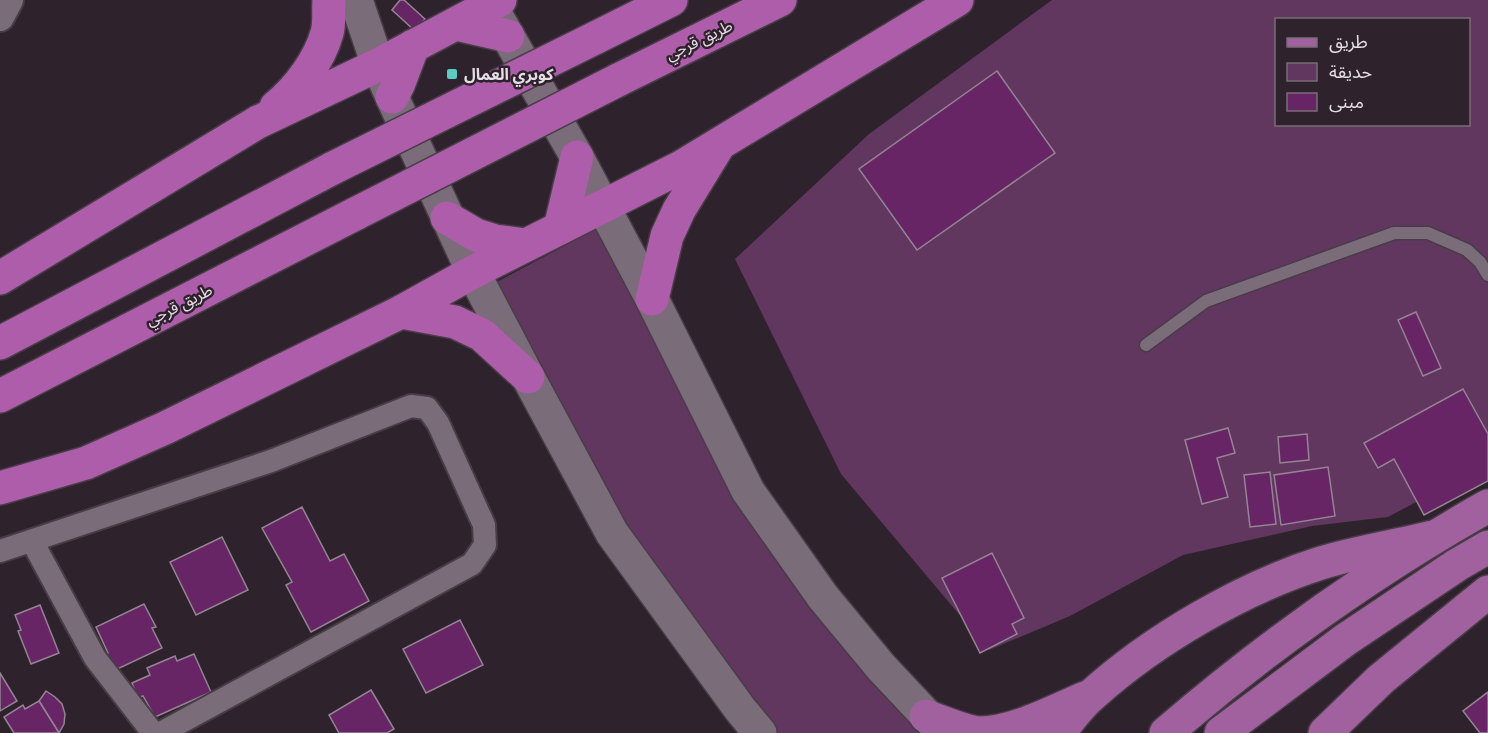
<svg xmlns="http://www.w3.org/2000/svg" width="1488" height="733" font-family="'Roboto Condensed','Noto Sans Arabic',sans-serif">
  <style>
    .green { fill: #61365f; fill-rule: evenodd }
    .building { fill: #682566; stroke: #938592; stroke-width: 1.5 }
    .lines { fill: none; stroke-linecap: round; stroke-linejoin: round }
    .service-casing { stroke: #483d47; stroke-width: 15 }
    .minor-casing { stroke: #483d47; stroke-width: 26 }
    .tertiary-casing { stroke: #483d47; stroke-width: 32 }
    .secondary-casing { stroke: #483d47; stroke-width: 36 }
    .primary-casing { stroke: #483d47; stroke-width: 36 }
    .trunk-casing { stroke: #483d47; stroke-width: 36 }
    .service { stroke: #7a6c79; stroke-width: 12 }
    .minor { stroke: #7a6c79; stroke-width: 22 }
    .tertiary { stroke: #7a6c79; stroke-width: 28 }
    .secondary { stroke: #7a6c79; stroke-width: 33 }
    .primary { stroke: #a0619e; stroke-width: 33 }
    .trunk { stroke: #ad5daa; stroke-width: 33 }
    .trunk-bridge-casing { stroke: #483d47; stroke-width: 36; stroke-linecap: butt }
    .trunk-bridge { stroke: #ad5daa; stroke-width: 33 }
    .poi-dot { fill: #57cec2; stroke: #2e222d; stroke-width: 2 }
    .labels { text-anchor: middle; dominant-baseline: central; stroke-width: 5; stroke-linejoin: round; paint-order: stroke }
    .street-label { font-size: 16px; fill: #e6dde5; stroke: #2e222d }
    .poi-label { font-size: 16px; font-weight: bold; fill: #e6dde5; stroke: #2e222d; text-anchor: start }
  </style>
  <rect width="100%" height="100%" fill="#2e222d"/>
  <g class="green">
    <path d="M1052,0h436v464l-100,53 -76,9 -129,29 -113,61 -81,34 -148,-176 -106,-215 134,-125zM1276,20h192v104h-192z"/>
    <polygon points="596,229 754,521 930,733 770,733 658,587 495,283"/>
  </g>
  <g class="building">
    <polygon points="400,0 404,0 425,19 415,31 392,10"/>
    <polygon points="997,71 1055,153 917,250 859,169"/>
    <polygon points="1416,312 1441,368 1423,376 1398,320"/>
    <polygon points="1463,389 1488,434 1488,481 1424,515 1394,459 1378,468 1364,443"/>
    <polygon points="1228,428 1235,453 1217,458 1228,497 1202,504 1185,440"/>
    <polygon points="1307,434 1309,460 1280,463 1278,437"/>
    <polygon points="1328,467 1335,516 1281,525 1274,475"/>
    <polygon points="1270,472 1276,524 1250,527 1244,475"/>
    <polygon points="302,507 330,561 344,554 369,601 311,632 286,585 292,582 262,528"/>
    <polygon points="222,537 248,590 196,615 170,562"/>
    <polygon points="992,553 1024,618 1012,624 1017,634 980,653 942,578"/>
    <polygon points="144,604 156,627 152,628 162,648 111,672 103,655 108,653 96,627"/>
    <polygon points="40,605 59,653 31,664 18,631 21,630 15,615"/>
    <polygon points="460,620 483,665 426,693 403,649"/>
    <polygon points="194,654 211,692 155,717 143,696 138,698 132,683 150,675 147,668 175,656 177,661"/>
    <polygon points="0,673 17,701 0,711"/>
    <polygon points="371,690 394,729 387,733 339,733 329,715"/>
    <polygon points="46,691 55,697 62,704 65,714 64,724 59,733 39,701"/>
    <polygon points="1488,692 1488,733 1480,733 1463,711"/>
    <polygon points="39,701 59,733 14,733 4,717 23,705 25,709"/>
  </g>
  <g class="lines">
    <defs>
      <polyline id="service" points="1146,345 1206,301 1394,233 1428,233 1467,250 1480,262 1488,275"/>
      <g id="minor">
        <polyline points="32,541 95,658 153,733"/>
        <polyline points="0,551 271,461 411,406 427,408 438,423 484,525 485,545 472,564 161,733"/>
      </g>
      <polyline id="tertiary" points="0,17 9,0"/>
      <g id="secondary">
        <polyline points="356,0 378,65 392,97 473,272 528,377 612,533 740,709 760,733"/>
        <polyline points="494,12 577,157 652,299 748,491 823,597 881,667 943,733"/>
      </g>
      <g id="primary">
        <path d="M926,716c17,6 36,15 53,17 35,0 75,-22 106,-35"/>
        <path d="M1059,733c10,-13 20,-27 33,-38 61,-55 150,-107 229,-132 36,-11 75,-17 112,-26"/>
        <path d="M1166,733c99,-85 208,-163 322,-227"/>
        <polyline points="1221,733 1345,640 1457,565 1488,547"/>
        <polyline points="1325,733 1381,679 1488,592"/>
      </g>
      <g id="trunk">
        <polyline points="456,24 508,36"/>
        <polyline points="595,38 671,0"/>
        <polyline points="618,80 780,0"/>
        <polyline points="392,97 399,83 413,46"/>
        <path d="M276,107c22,-18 43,-46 51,-74 3,-10 1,-22 2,-33"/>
        <polyline points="447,218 476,235 495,241 526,245"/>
        <polyline points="560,228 577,157"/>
        <polyline points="0,278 258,122 378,65 500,0"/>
        <polyline points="652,299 667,236 679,210 717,148"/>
        <polyline points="401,312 455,322 482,335 528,377"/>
        <polyline points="0,343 333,168"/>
        <polyline points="0,396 357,213"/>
        <polyline points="0,488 86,463 165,428 401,312 473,272 681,167 957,0"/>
      </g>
    </defs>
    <use href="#service" class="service-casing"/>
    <use href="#minor" class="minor-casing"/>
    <use href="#tertiary" class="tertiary-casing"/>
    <use href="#secondary" class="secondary-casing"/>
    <use href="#primary" class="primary-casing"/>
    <use href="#trunk" class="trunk-casing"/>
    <use href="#service" class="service"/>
    <use href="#minor" class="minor"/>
    <use href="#tertiary" class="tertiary"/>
    <use href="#secondary" class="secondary"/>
    <use href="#primary" class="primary"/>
    <use href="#trunk" class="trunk"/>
    <defs>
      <g id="trunk-bridge">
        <polyline points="333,168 595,38"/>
        <polyline points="357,213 618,80"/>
      </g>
    </defs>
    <use href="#trunk-bridge" class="trunk-bridge-casing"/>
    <use href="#trunk-bridge" class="trunk-bridge"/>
  </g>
  <rect class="poi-dot" x="446" y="68" width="12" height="12" rx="3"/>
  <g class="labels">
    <g class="street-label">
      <text transform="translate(699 40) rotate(-26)">طريق قرجي</text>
      <text transform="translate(179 305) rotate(-27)">طريق قرجي</text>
    </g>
    <g class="poi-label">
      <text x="464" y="74">كوبري العمال</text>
    </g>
  </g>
  <rect x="1275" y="18" width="195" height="108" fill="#2e222d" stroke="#786d77" stroke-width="1.5"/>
  <rect x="1287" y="38" width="30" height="9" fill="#a0619e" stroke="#786d77" stroke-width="1.5"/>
  <text x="1329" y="48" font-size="18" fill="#e6dde5">طريق</text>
  <rect x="1287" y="63" width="30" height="18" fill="#61365f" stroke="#786d77" stroke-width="1.5"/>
  <text x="1329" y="78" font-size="18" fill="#e6dde5">حديقة</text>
  <rect x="1287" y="93" width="30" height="18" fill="#682566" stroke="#786d77" stroke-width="1.5"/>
  <text x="1329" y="108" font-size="18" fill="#e6dde5">مبنى</text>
</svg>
